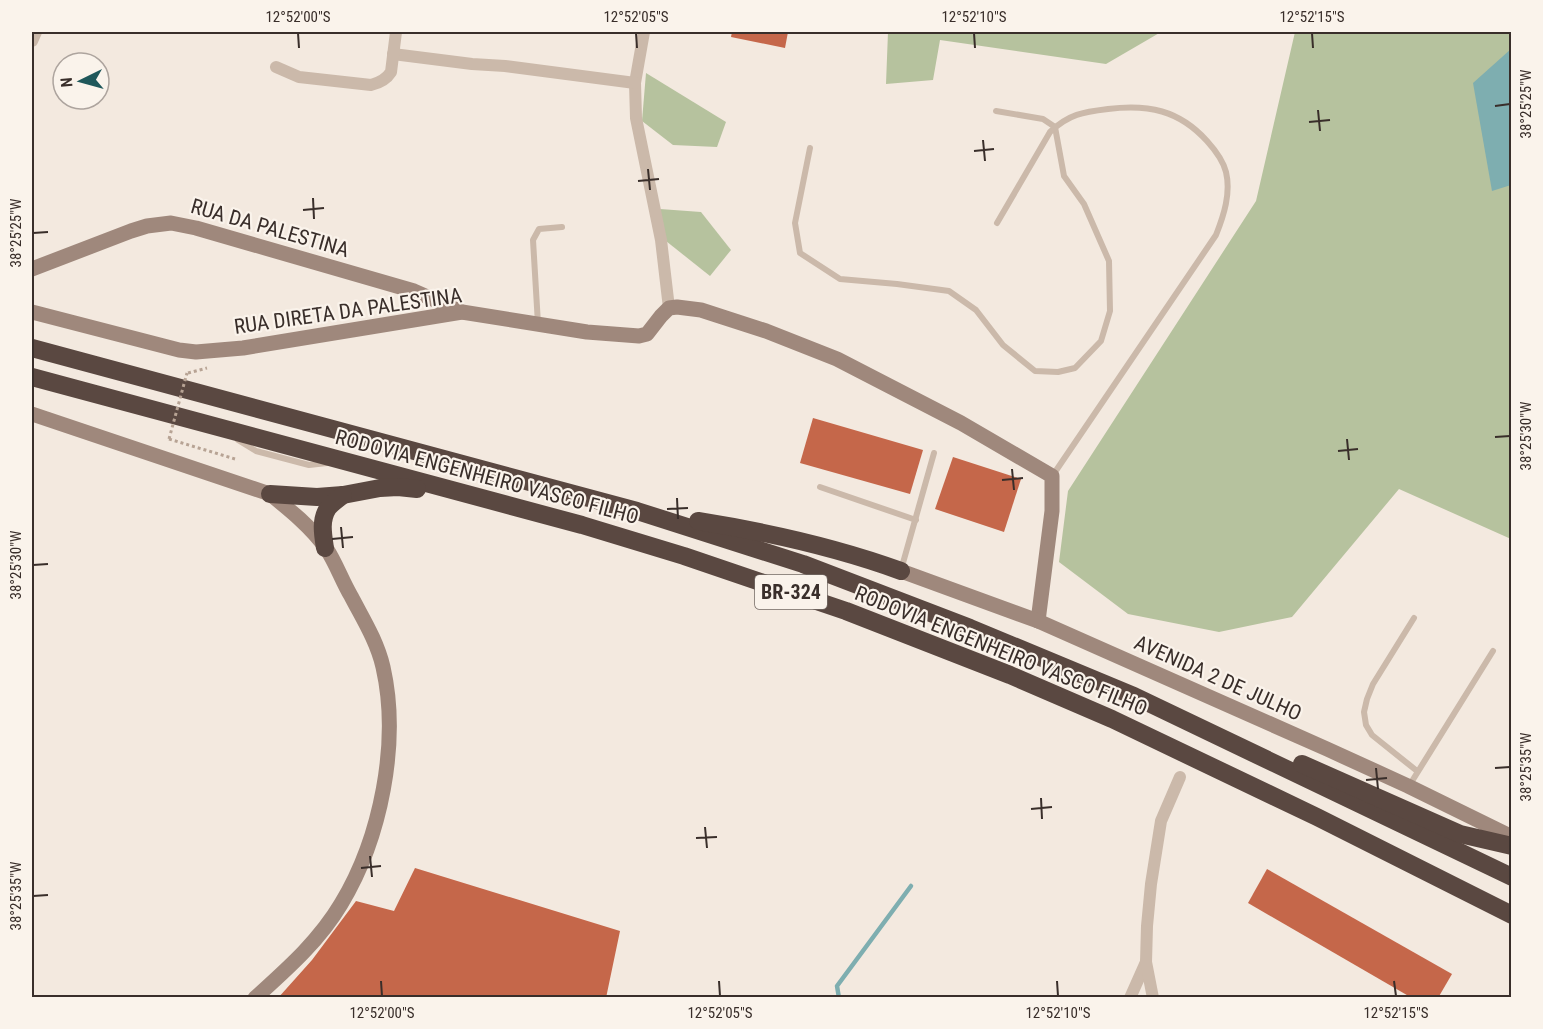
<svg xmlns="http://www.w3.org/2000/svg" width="1543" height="1029" font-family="'Roboto Condensed',sans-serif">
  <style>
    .green { fill: #b6c29e }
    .water { fill: #7eaeb0 }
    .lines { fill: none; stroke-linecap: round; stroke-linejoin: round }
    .stream { stroke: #7eaeb0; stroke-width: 4.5 }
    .building { fill: #c5674a }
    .path { stroke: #b7a394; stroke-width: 3; stroke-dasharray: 3 3; stroke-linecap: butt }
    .lane { stroke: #cbb9aa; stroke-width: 6 }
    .street { stroke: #cbb9aa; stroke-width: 12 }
    .secondary { stroke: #9f887c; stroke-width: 15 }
    .highway { stroke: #5a4841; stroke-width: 18 }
    .path-bridge { stroke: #b7a394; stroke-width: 3; stroke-dasharray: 3 3; stroke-linecap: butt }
    .ticks { fill: none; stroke: #392e2a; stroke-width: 2 }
    .labels { text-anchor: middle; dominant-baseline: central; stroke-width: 4.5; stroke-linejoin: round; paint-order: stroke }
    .shield { fill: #faf3eb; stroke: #736964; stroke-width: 1.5 }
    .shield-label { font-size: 20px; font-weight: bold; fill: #392e2a }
    .street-label { font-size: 21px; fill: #392e2a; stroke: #faf3eb }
    .neatline { fill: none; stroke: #392e2a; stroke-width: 2 }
    .ticks-label { font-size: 15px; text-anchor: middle; fill: #392e2a }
  </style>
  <rect width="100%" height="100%" fill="#f3e9df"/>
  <g class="green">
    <polygon points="888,32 1161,32 1106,64 940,40 933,80 886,84"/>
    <polygon points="1295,32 1511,32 1511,539 1399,489 1292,617 1219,632 1128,614 1059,562 1068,491 1256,201"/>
    <polygon points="646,73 726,122 717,147 673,145 642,121"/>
    <polygon points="660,209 701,212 731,250 710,276 666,241"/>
  </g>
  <polygon class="water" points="1511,49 1511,185 1492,191 1473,83"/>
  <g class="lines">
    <polyline class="stream" points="839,998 837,986 911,886"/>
  </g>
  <g class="building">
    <polygon points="732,32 788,32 785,48 731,37"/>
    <polygon points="813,418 923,450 910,494 800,463"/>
    <polygon points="953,457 1021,479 1004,532 935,509"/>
    <polygon points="415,868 620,931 606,998 278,998 312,960 356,901 394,911"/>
    <polygon points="1267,869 1452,974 1438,998 1412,998 1248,903"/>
  </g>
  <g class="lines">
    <g class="path">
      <polyline points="188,373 207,368"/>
      <polyline points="169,439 235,459"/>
    </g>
    <g class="lane">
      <polyline points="810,148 795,223 800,253 840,279 897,284 949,291 976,310 1003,345 1035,371 1058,372 1075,368 1101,341 1110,311 1109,261 1084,204 1064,176 1055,127 1043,119 996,111"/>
      <path d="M997,223l53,-91c19,-18 33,-20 58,-23 40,-5 71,1 99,32 9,10 16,19 19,31 5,21 -2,43 -10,63l-163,240"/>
      <polyline points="538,324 533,240 539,229 562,227"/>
      <polyline points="238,440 256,451 309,465 327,463"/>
      <polyline points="820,487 916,520"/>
      <polyline points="901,570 934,453"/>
      <polyline points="1414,618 1373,684 1367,699 1364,712 1366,725 1372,735 1417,771"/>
      <polyline points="1409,786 1493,651"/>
    </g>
    <g class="street">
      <polyline points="644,32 635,83 636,118 661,240 669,308"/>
      <polyline points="32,41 36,32"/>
      <polyline points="393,54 472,64 505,66 635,83"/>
      <path d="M276,67l23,10 72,8c8,-2 15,-5 20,-13l5,-40"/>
      <polyline points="1130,998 1146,962"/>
      <polyline points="1153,998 1146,962 1147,926 1151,884 1161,821 1180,777"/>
    </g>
    <g class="secondary">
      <polyline points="32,269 131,231 147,226 171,223 196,228 414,291 462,312"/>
      <polyline points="32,312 179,350 196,352 243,348 462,312 587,332 639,336 647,334 661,316 669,308 677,307 701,310 766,331 837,359 961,423 1052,476 1052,511 1038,621"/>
      <path d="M32,414l238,80c20,16 41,33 56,54 10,15 16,33 25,48 12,23 26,45 32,71 17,75 -2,171 -42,237 -22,37 -54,65 -86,94"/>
      <polyline points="901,571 1038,621 1327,749 1408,786 1512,837"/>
    </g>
    <g class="highway">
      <polyline points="32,348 637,511 803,564 970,628 1134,696 1512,877"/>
      <polyline points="32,377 582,525 684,556 846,611 1010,675 1112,719 1317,817 1512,915"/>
      <polyline points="270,494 317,497 343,495 380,488 398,487 417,489"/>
      <path d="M698,521c69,11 137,26 203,50"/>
      <path d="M325,548c-2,-13 -5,-28 3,-40 4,-5 10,-9 15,-13"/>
      <polyline points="1302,764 1460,834 1512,846"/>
    </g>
    <polyline class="path-bridge" points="169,439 187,373"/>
  </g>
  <path class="ticks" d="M298,33l1,15M636,33l1,15M974,33l1,15M1312,33l1,15M1495,106l15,-2M1318,110l2,21M1309,122l21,-2M983,140l2,21M974,151l20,-2M648,169l2,21M638,181l21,-2M313,198l1,21M303,210l21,-2M33,233l15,-1M1495,437l15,-1M1347,439l2,21M1338,451l20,-2M1012,469l2,21M1002,480l21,-2M677,498l1,21M667,509l21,-1M341,527l2,21M332,539l21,-2M33,565l15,-1M1376,768l2,21M1495,768l15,-1M1366,780l21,-2M1041,798l1,21M1031,809l21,-2M705,827l2,21M696,838l21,-1M370,856l2,21M361,868l20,-2M33,896l15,-1M381,981l1,15M719,981l1,15M1057,981l1,15M1394,981l2,15"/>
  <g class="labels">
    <rect class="shield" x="755" y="575" width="72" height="34" rx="4.5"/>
    <g class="shield-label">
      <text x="791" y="592">BR-324</text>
    </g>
    <g class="street-label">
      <text transform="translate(270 228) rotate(16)">RUA DA PALESTINA</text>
      <text transform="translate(348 311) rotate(-8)">RUA DIRETA DA PALESTINA</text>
      <text transform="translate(487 477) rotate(15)">RODOVIA ENGENHEIRO VASCO FILHO</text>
      <text transform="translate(1001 651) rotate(22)">RODOVIA ENGENHEIRO VASCO FILHO</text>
      <text transform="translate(1218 678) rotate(24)">AVENIDA 2 DE JULHO</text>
    </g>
  </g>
  <rect width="1543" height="1029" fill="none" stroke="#faf3eb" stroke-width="66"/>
  <g transform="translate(81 81) rotate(265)"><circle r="28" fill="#faf3eb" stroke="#ada49e" stroke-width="1.5"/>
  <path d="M0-4.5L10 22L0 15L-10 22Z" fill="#1f575a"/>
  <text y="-9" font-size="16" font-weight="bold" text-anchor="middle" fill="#392e2a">N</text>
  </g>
  <rect x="33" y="33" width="1477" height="963" class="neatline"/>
  <g class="ticks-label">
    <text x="298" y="22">12°52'00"S</text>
    <text x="636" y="22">12°52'05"S</text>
    <text x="974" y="22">12°52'10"S</text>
    <text x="1312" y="22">12°52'15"S</text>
    <text transform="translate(1526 104) rotate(-90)" y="5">38°25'25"W</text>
    <text transform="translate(16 233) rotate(-90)" y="5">38°25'25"W</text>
    <text transform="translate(1526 436) rotate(-90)" y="5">38°25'30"W</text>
    <text transform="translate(16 565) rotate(-90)" y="5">38°25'30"W</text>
    <text transform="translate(1526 767) rotate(-90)" y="5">38°25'35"W</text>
    <text transform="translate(16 896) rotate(-90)" y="5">38°25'35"W</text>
    <text x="382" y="1018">12°52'00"S</text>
    <text x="720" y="1018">12°52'05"S</text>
    <text x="1058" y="1018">12°52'10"S</text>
    <text x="1396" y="1018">12°52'15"S</text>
  </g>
</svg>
